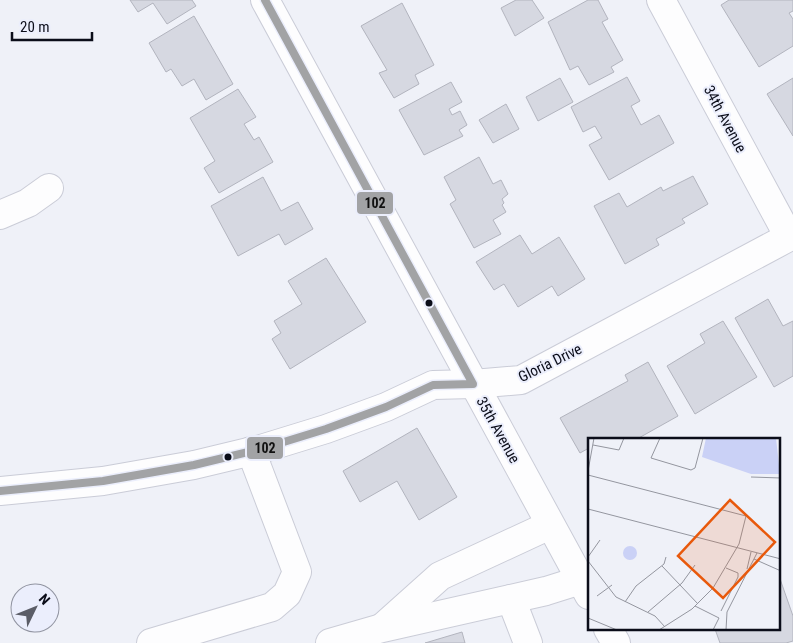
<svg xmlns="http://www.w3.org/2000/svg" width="793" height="643" font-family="'Roboto Condensed',sans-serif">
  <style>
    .building { fill: #d6d8e1; stroke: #b2b4be }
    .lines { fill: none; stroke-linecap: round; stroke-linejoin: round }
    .minor-casing { stroke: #caccd7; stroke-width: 30 }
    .minor { stroke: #fdfdfe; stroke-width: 28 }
    .bus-1-casing { stroke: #ebeefc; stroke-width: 11 }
    .bus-1 { stroke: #a2a3a5; stroke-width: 8 }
    .bus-dot { fill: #0b0d19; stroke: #ebeefc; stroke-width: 2 }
    .labels { text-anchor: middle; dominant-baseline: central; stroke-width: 4; stroke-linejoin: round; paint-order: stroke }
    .street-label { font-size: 15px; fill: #0b0d19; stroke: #ebeefc }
    .inset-road { fill: none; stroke: #94969f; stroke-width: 1 }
    .view { fill: #e8590c; fill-opacity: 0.15; stroke: #e8590c; stroke-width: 2.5 }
    .inset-edge { fill: none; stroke: #0b0d19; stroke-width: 2.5 }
    .line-badge { stroke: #ebeefc; stroke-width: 2 }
    .pale-badge-label { font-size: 14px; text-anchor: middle; font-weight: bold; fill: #111 }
  </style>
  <rect width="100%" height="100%" fill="#eff1f8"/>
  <g class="building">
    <polygon points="130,0 192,0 196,6 167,24 153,3 138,12"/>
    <polygon points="516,0 532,0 544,18 515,36 501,8"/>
    <polygon points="588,0 598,0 608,19 602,22 623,60 611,67 614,72 589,85 578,66 570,70 548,22"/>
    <polygon points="729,0 793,0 793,11 789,13 793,19 793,46 759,67 721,5"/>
    <polygon points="402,3 434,65 415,75 419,84 394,98 379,73 387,70 361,26"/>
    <polygon points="194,16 233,84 206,100 194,79 182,86 171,69 166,72 149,43"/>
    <polygon points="627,77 640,101 631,106 641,125 659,115 674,143 609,180 589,145 602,138 595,126 583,132 571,107"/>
    <polygon points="560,78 573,102 538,121 526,97"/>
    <polygon points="793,78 793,136 767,94"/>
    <polygon points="451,82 462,102 449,109 452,115 460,111 467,125 459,130 463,136 424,155 399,110"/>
    <polygon points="238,89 256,117 244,124 254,140 259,137 273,162 219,193 204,168 215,161 190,118"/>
    <polygon points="506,104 519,129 493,143 479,120"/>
    <polygon points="479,157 493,184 501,180 508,194 502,199 504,203 502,205 506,212 493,220 501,234 474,248 450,204 456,200 444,177"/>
    <polygon points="693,176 708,204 682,219 685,223 656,239 659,245 625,264 594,206 619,193 627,207 661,187 663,191"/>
    <polygon points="263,177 281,211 298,202 313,229 285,245 279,234 238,256 211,206"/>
    <polygon points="520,235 532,254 559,237 585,279 558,296 552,286 518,307 504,284 494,290 476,262"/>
    <polygon points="326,258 366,322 290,369 272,339 281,333 274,321 302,304 288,281"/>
    <polygon points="768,299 783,326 793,321 793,376 774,387 735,318"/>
    <polygon points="723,321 757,377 695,414 667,366 705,343 700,334"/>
    <polygon points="648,362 678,416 637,439 589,439 589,448 580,453 560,418 628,381 625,375"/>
    <polygon points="417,428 457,497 419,520 397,481 360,502 343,471"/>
    <polygon points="779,576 793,616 793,641 786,643 720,643 715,629 779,629"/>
    <polygon points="462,632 465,643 425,643"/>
  </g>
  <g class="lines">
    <defs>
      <g id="minor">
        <polyline points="265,0 589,595"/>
        <polyline points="0,215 28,203 49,188"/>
        <polyline points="0,491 103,481 194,465 261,449 326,429 386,407 433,385 473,384 521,380 789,237 661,0"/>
        <polyline points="511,599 528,643"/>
        <polyline points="383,627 440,576 550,525"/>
        <polyline points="608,629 616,643"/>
        <polyline points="151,643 272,607 287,594 297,572 251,451"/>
        <polyline points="330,643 382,628 546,591 581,580"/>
      </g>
    </defs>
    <use href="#minor" class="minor-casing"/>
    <use href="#minor" class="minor"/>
    <defs>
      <polyline id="bus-1" points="0,491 103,481 194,465 261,449 326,429 386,407 433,385 473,384 265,0"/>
    </defs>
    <use href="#bus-1" class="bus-1-casing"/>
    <use href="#bus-1" class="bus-1"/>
  </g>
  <g class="bus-dot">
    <circle cx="429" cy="303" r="4.5"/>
    <circle cx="228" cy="457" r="4.5"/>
  </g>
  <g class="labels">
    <g class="street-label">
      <text transform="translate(725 119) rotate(62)">34th Avenue</text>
      <text transform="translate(550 363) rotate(-26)">Gloria Drive</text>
      <text transform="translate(498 430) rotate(61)">35th Avenue</text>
    </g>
  </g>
  <g transform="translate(588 438)">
    <rect width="192" height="192" fill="#eff1f8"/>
    <path d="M118,0h70l4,36h-29l-49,-17zM35 115a7 7 0 1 1 14 0a7 7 0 1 1-14 0Z" fill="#cad1f6"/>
    <path class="inset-road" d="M72,0l-9,20 40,12 4,-2 8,-30M5,7l26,5 5,-12M0,33l6,-33M0,37l158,41 -7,28 -26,44 -21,21 -33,21M163,39l30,1M0,71l193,50M0,119l12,-17M166,121l27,12M0,123l28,36 39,19 10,11M74,128l36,38M159,131l4,-17M9,158l15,-11M37,164l11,-16 28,-22 2,-7M107,168l24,12 -6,12M133,173l17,-34v-4l-12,-5M60,174l34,-29 13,-18M0,180l29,12M138,192l1,-18 30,-59"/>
    <path class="view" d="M142,62l45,42 -52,56 -45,-42z"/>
    <rect width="192" height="192" class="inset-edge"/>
  </g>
  <g class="line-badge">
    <rect x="356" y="191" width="38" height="24" rx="5" fill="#a2a3a5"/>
    <rect x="246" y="436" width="38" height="24" rx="5" fill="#a2a3a5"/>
  </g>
  <g class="pale-badge-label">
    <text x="375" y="208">102</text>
    <text x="265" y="453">102</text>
  </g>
  <g transform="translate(35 608) rotate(47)"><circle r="24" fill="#ebeefc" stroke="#9194a1"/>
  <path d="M0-4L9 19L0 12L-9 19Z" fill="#5b5d67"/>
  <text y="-8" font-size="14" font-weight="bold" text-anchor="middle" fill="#0b0d19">N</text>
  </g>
  <path d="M12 32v8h80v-8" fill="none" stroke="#0b0d19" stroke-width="2.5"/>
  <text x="20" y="32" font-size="15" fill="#0b0d19" stroke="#ebeefc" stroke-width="4" paint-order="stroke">20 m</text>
</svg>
